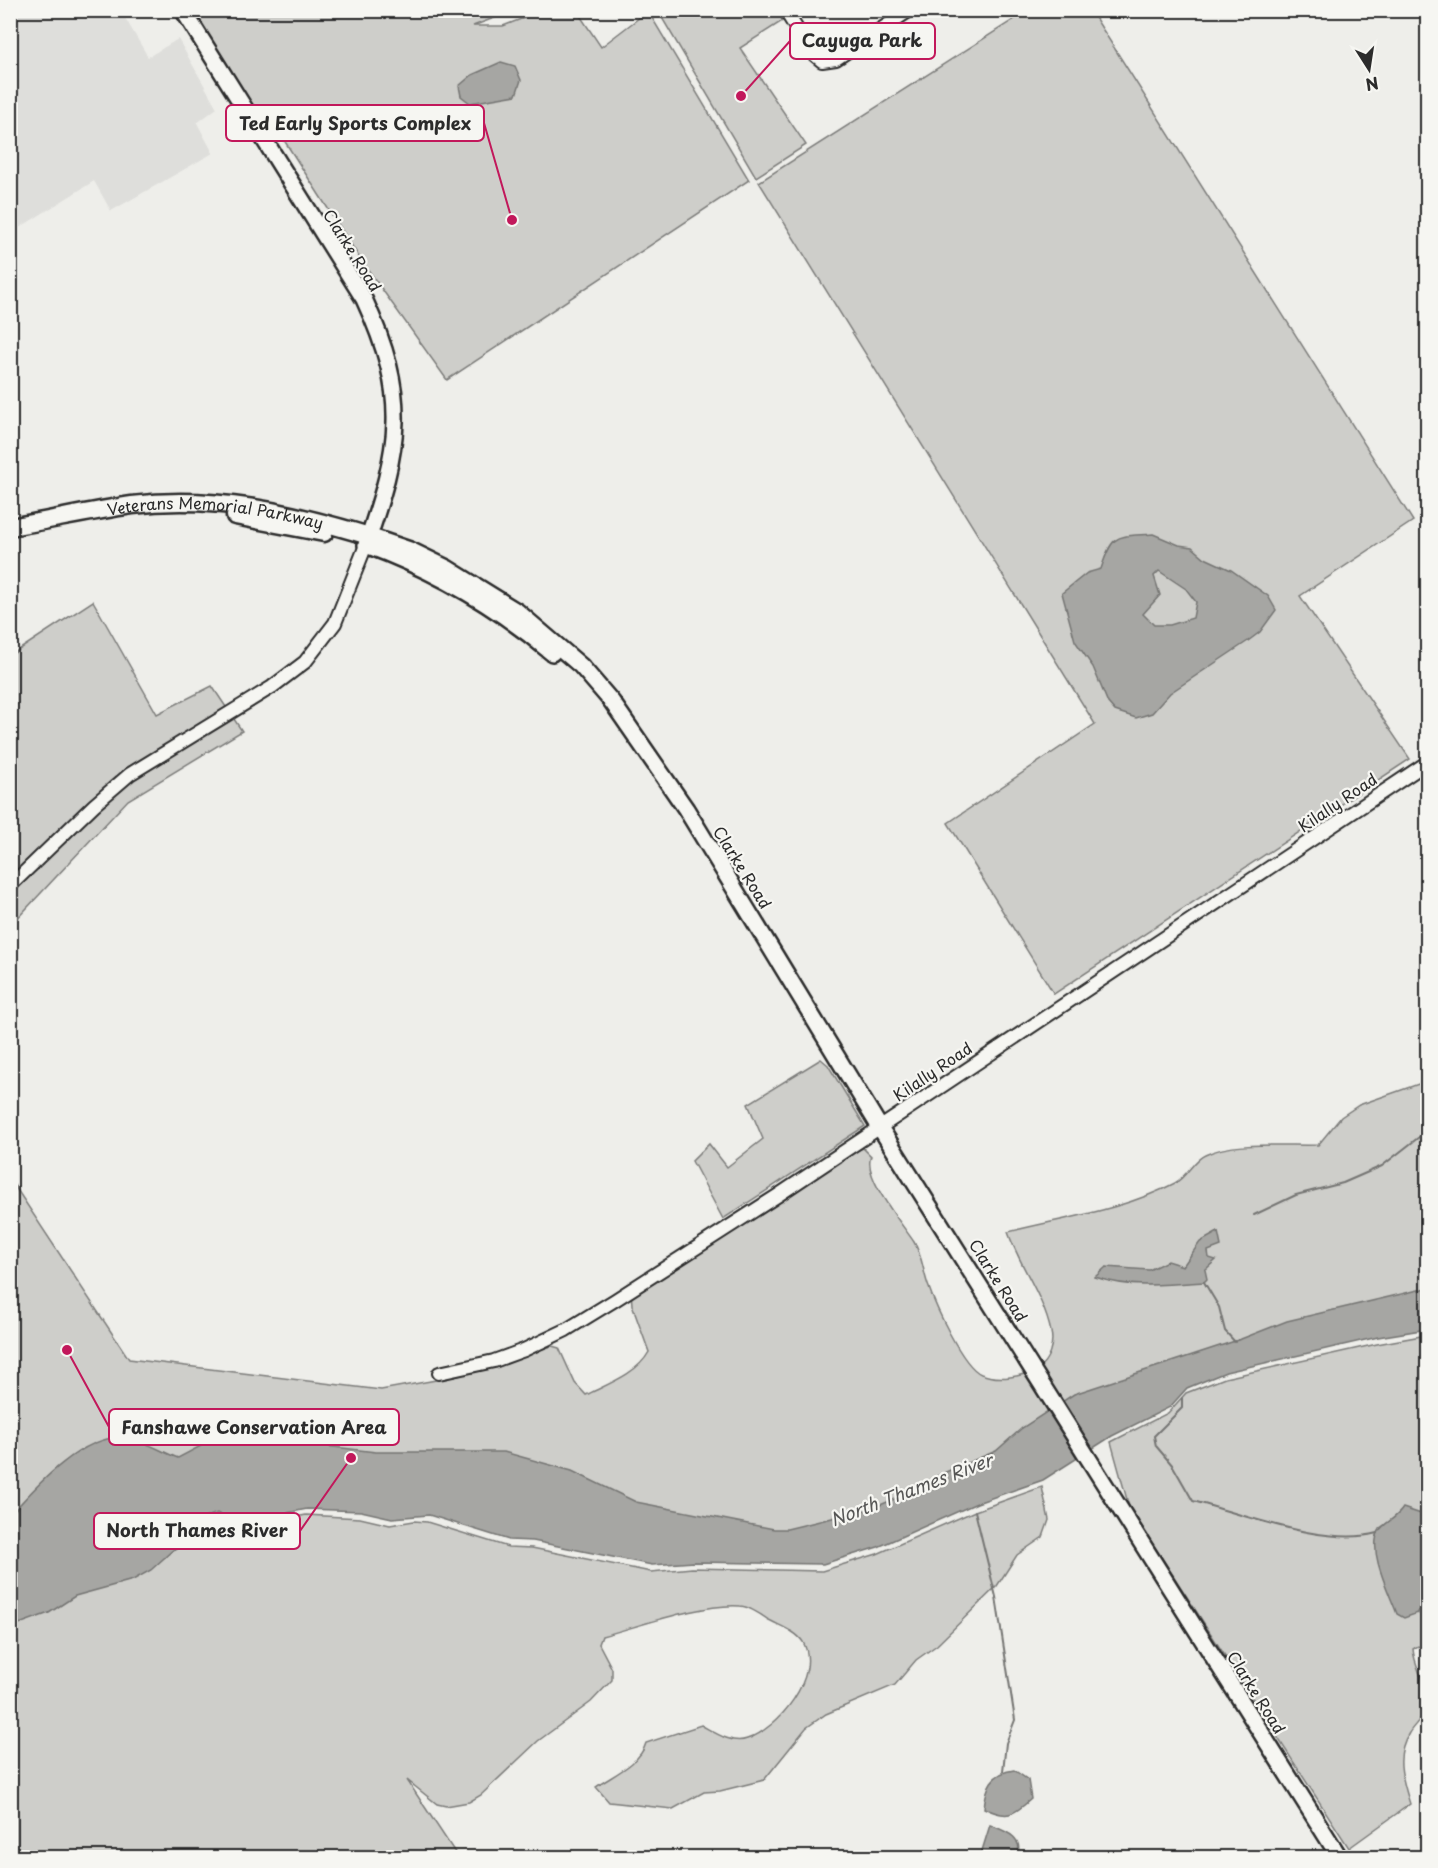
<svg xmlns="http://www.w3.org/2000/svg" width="1438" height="1868" font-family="'Playpen Sans',sans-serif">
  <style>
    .built { fill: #dededb }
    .green { fill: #cececa; stroke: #7c7c7a; stroke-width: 1.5 }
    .water { fill: #a6a6a3; stroke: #757573; stroke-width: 1.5; fill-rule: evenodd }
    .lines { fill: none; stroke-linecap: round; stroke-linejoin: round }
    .stream { stroke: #757573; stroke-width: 2 }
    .minor-casing { stroke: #2b2b2b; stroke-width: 16 }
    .major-casing { stroke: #2b2b2b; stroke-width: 20 }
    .highway-casing { stroke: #2b2b2b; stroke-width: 21 }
    .minor { stroke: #f6f6f2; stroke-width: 12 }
    .major { stroke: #f6f6f2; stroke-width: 15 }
    .highway { stroke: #f6f6f2; stroke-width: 16 }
    .labels { text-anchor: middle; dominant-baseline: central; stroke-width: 4.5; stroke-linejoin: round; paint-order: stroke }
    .street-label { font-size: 16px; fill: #2b2b2b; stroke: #f6f6f2 }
    .water-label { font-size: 18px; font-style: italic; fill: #565655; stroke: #f6f6f2 }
    .leader { fill: none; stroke: #c2185b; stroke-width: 2 }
    .callout-dot { fill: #c2185b; stroke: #f6f6f2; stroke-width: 2 }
    .callout { fill: #f6f6f2; stroke: #c2185b; stroke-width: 2 }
    .callout-label { font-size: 18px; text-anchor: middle; font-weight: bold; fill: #2b2b2b }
  </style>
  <rect width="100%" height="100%" fill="#eeeeea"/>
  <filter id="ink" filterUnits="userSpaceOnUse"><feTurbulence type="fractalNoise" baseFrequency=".0167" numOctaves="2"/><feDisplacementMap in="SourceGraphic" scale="12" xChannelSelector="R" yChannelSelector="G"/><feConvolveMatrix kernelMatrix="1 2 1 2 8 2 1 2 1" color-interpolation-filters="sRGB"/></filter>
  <g filter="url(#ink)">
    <polygon class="built" points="11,10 121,11 148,57 178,39 217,108 197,123 213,153 111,211 94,181 11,233"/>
    <g class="green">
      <polygon points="500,10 502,15 473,26 503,26 542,11 577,11 601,47 648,11 749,180 447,380 361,260 282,137 269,133 194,11"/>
      <polygon points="658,11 781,11 787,18 740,48 806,145 756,177"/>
      <polygon points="1027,11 1091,11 1413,521 1300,596 1410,759 1054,994 948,823 1095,724 759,182"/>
      <polygon points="93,601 157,714 212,686 242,731 128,800 11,925 11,655"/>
      <polygon points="821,1059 828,1065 865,1126 723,1219 692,1161 709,1144 727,1167 763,1139 748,1104"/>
      <path d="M1427,1081v211l-433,164 -123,56 -85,22 -594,-79 48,73 66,-13 54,3 30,7 24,-4 13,1 81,25 24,1 119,24 41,-4 130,3 55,-17 98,-43 67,-24 7,33 -6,17 -26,18 -20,31 -60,59 -21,15 -21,25 -69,29 -20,14 -42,52 -44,11 -16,1 -31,17 -64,-7 -13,-15c17,-12 44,-23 50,-44l55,-18c13,7 31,20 46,14 31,-10 75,-64 56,-97 -7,-11 -23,-16 -34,-22 -8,-5 -20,-14 -29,-14 -37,-3 -100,20 -138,30l-3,8 13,25v11l-21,22 -53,39 -57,54 -12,7 -23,4 -9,-2 -30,-24 51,77h-447l-1,-678 119,180 252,31 77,-14 94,-30 7,2 16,35 11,12c22,-11 51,-21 63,-43l-17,-47 -1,-14 220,-138 12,-5 8,8c-9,20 31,68 43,86 8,13 9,29 14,43 7,20 34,81 53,89 18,7 41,3 57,-6 11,-7 16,-24 13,-36 -8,-37 -31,-65 -43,-100 56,-14 116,-22 167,-49 12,-6 18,-23 30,-28 27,-14 82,-9 113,-10l23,-28 18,-12z"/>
      <path d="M1427,1335l1,94 -4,20 4,33 -1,50 -2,-13 -27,-3 -18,12 38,85 9,-36v73l-9,-4 -5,3c1,20 19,40 12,61 -2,8 -12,16 -16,23 -15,23 -6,48 1,71l-61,44 -220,-341 -18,-65 57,-29 18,-20 39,-15 152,-34z"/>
    </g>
    <g class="water">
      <polygon points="501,62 515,66 521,80 516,95 470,103 461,96 459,86 472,75"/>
      <path d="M1153,534l26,11 13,2 13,11 26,12 37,26 8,14 -16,22 -12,9 -78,52 -18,20 -16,5 -21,-7 -7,-8 -15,-36 -18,-26 -13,-48 25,-20 14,-4c12,-37 15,-32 52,-35zM1159,571l27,18 10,13 -3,16 -23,7h-16l-11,-11 17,-19 -6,-19z"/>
      <path d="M1218,1232l3,14 -13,5 1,7 7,2 -11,10 2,9 -3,3c-38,3 -74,7 -109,-5l11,-10 43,3 18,-9 16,5 17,-24z"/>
      <path d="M1427,1288v41l-49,8 -152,35 -39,16 -17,19 -58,29 -69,44 -66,23 -99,44 -55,17 -129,-2 -42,3 -119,-24 -24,-1 -80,-25 -37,3 -31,-7 -54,-2 -71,14 -19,-10 -11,4 -13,24 -20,9 -22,20 -18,10 -58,16 -26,17 -38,14v-113c25,-28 73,-82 116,-76 17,2 35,14 51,20l36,-19 44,-1 118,14h128l68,19 64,31 138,27h13l86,-21 43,-18 25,-16 55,-23 26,-23 52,-34 167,-55 46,-18z"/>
      <path d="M1403,1508l18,6c17,22 4,74 -3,99l-14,5 -7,-4c-7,-20 -30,-63 -18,-83 6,-9 18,-13 24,-23z"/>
      <path d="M1014,1770l14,10 3,19c-18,17 -24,20 -47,9 2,-21 7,-35 30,-38z"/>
      <path d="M990,1825c15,6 35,12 27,32h-37z"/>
    </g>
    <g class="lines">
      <g class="stream">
        <polyline points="1254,1215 1296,1195 1343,1183 1382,1166 1428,1130"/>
        <polyline points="1204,1282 1219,1307 1225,1331 1235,1342"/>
        <path d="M1182,1398v10l-28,28 2,10 17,20 20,35c53,14 133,46 185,32"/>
        <polyline points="975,1511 996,1597 1015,1720 1006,1743 1003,1771"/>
      </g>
      <defs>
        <g id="minor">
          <polyline points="785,10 811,52 822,61 836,59 910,10"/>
          <polyline points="10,886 94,805 130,774 272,687 305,662 335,623 366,545"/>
          <polyline points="439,1373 494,1361 524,1350 566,1330 615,1300 777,1196 1428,762"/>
        </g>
        <g id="major">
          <path d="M183,10l181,289c46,99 36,147 2,246 68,25 131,61 186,108"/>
          <polyline points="369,536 410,550 447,568 518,612 581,666 612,702 686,809 879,1126 1340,1858"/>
        </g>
        <g id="highway">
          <polyline points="235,516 324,533"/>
          <path id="s1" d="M10,527c41,-7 81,-16 122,-22 82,-10 159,7 237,31"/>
        </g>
      </defs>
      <use href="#minor" class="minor-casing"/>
      <use href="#major" class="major-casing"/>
      <use href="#highway" class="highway-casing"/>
      <use href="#minor" class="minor"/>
      <use href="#major" class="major"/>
      <use href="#highway" class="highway"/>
    </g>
  </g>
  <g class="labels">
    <g class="street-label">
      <text transform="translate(353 250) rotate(58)">Clarke Road</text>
      <text stroke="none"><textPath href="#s1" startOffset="208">Veterans Memorial Parkway</textPath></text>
      <text transform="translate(1337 802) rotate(-34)">Kilally Road</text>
      <text transform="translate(743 867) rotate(58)">Clarke Road</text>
      <text transform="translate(932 1071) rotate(-34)">Kilally Road</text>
      <text transform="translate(999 1280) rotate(58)">Clarke Road</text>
      <text transform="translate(1257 1692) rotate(58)">Clarke Road</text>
    </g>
    <g class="water-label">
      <text transform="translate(911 1489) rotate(-21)">North Thames River</text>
    </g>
  </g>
  <path class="leader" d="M741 96L790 41M512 220L484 123M67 1350L109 1427M351 1458L300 1531"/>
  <g class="callout-dot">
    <circle cx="741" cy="96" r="6"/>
    <circle cx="512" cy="220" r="6"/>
    <circle cx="67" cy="1350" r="6"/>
    <circle cx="351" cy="1458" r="6"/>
  </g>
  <g class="callout">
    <rect x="790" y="23" width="145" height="36" rx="6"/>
    <rect x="226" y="105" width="258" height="36" rx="6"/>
    <rect x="109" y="1409" width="290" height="36" rx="6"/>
    <rect x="94" y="1513" width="206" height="36" rx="6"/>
  </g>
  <g class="callout-label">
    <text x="862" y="47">Cayuga Park</text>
    <text x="355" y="130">Ted Early Sports Complex</text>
    <text x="254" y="1434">Fanshawe Conservation Area</text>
    <text x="197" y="1537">North Thames River</text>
  </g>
  <rect width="1438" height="1868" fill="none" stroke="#f6f6f2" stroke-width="36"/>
  <rect x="18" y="18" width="1402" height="1832" fill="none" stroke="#2b2b2b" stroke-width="2" filter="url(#ink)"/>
  <g transform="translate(1369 69) rotate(168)" stroke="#f6f6f2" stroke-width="4.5" paint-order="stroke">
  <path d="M0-4.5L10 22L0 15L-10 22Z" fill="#2b2b2b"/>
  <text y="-9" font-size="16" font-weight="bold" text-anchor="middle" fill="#2b2b2b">N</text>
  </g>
</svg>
